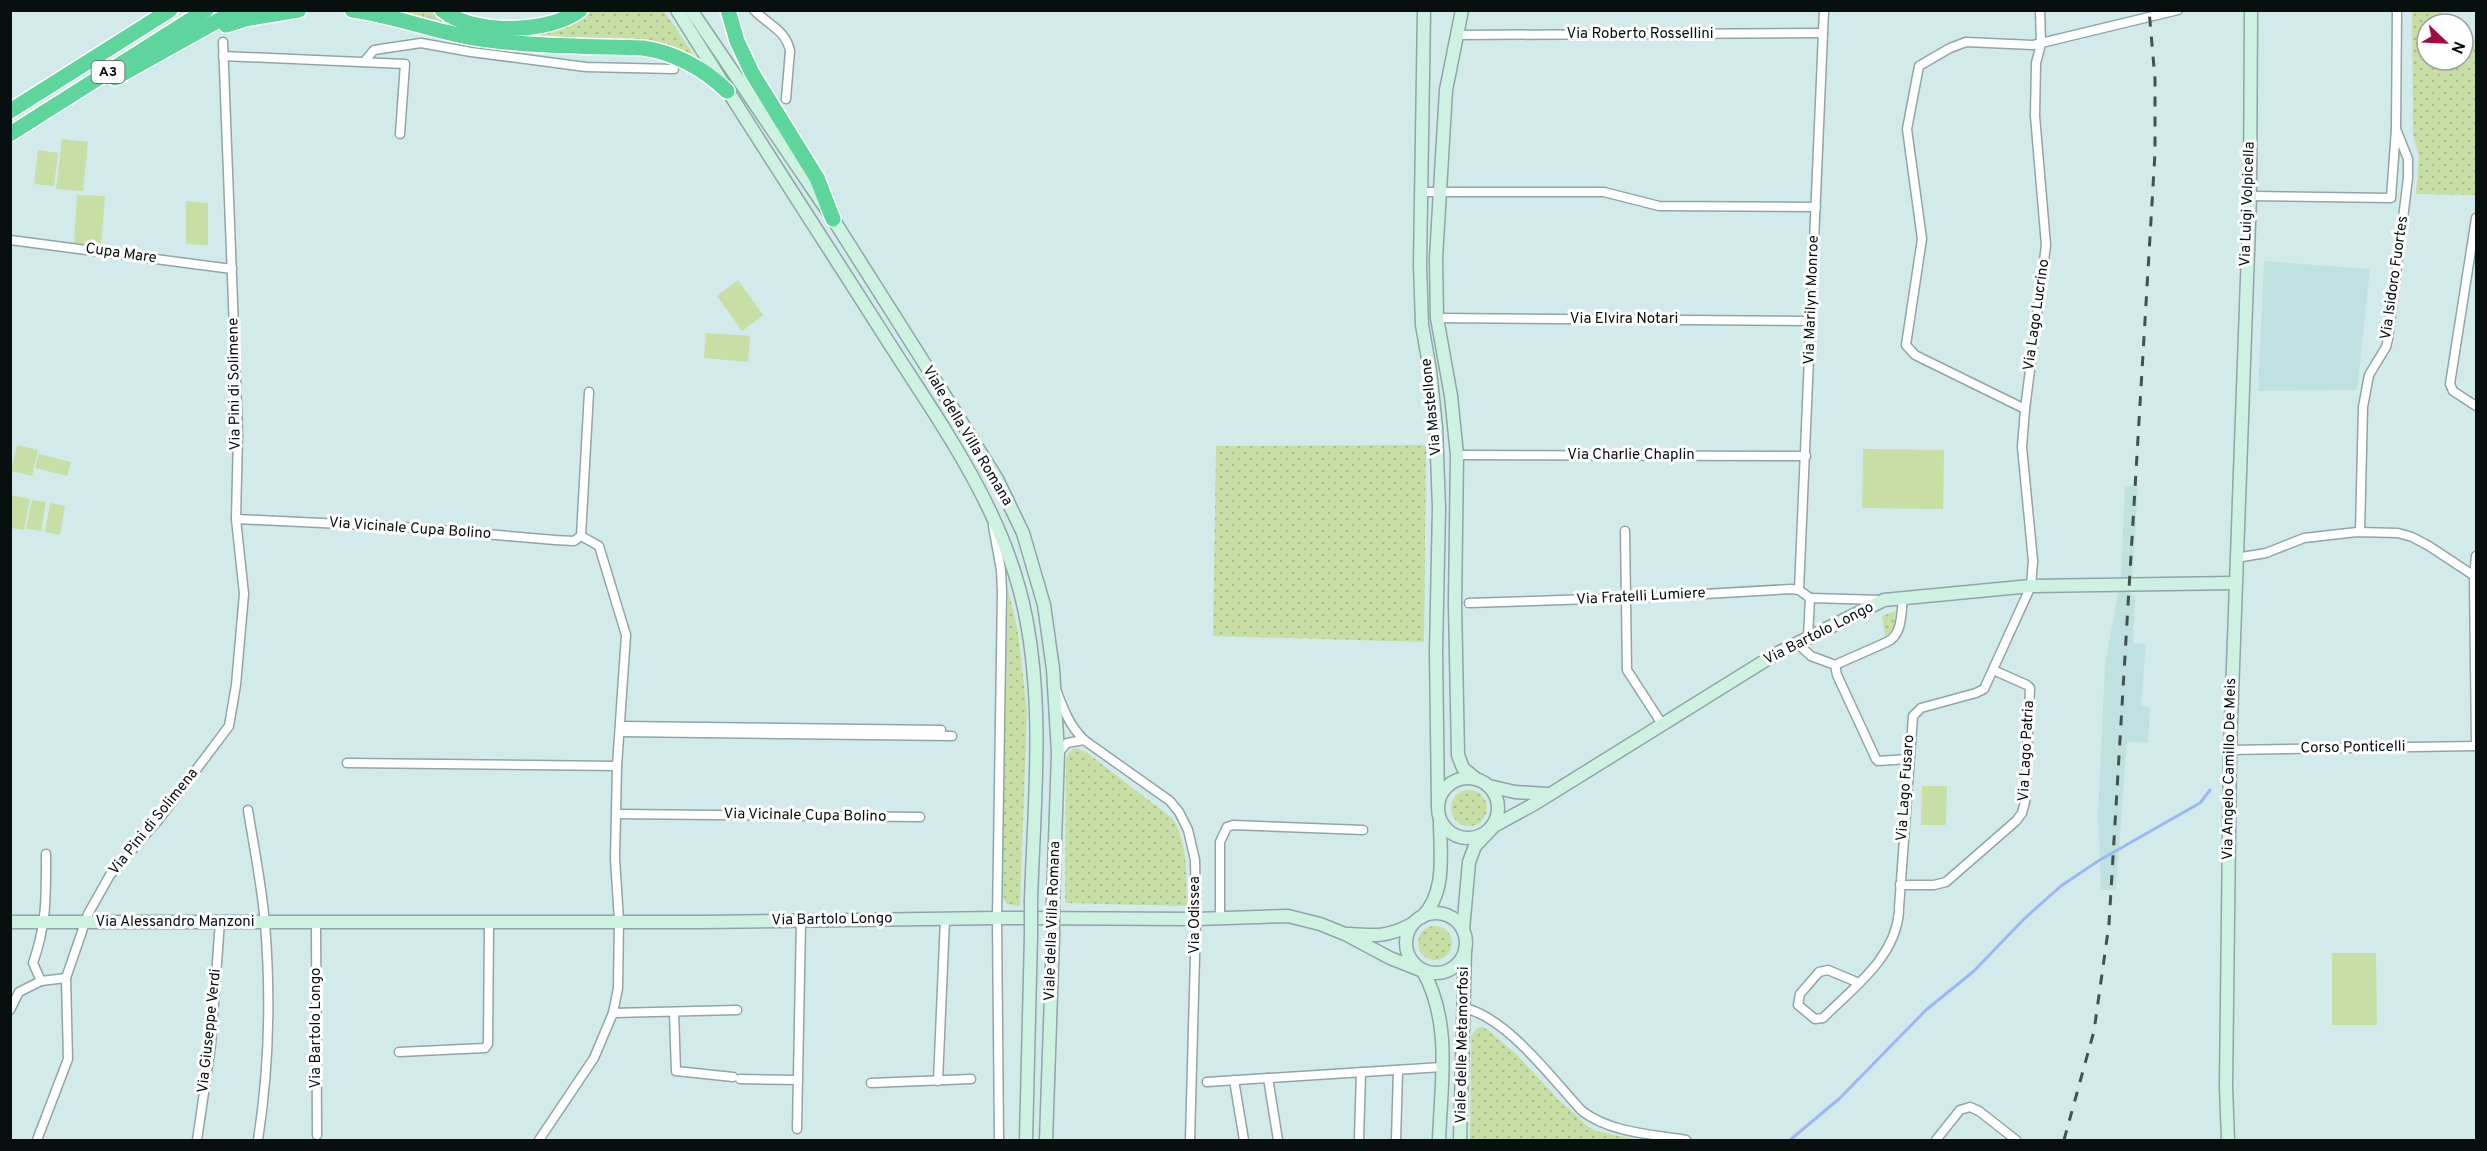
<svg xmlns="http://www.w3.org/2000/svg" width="2487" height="1151" font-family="Overpass,sans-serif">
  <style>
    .built { fill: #bfe2e1 }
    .grass { fill: url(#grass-dots) }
    .pitch { fill: #c7dea4 }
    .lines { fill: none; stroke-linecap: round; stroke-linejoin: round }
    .stream { stroke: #9ab8f4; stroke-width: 3 }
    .street-tunnel { stroke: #b4cac9; stroke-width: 8; stroke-dasharray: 8 4; stroke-linecap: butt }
    .street-casing { stroke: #8fa6a6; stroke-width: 11 }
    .secondary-casing { stroke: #8fa6a6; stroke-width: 15 }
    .highway-casing { stroke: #fff; stroke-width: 18 }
    .street { stroke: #fff; stroke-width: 8 }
    .secondary { stroke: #cef2e1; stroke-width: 12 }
    .highway { stroke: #5dd59c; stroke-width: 15 }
    .rail { stroke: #445151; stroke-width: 3; stroke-dasharray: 10 10; stroke-linecap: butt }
    .secondary-bridge-casing { stroke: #8fa6a6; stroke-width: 15; stroke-linecap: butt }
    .secondary-bridge { stroke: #cef2e1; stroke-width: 12 }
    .labels { text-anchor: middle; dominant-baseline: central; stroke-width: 6; stroke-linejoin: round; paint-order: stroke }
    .shield { fill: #fff; stroke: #515757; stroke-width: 1.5 }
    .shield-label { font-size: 14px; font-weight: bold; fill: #070f0f }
    .street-label { font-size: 15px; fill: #070f0f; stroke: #fff }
  </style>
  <defs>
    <pattern id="grass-dots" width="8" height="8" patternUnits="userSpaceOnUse" patternTransform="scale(1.5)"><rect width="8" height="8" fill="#c7dea4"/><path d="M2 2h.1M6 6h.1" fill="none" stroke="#a9bd8c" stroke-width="1.8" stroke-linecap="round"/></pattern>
  </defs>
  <rect width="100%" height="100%" fill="#d2ebea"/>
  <g class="built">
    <polygon points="2264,261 2370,269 2357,390 2258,391"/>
    <polygon points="2125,486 2138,487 2131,594 2135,597 2133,643 2146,644 2141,706 2150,707 2148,743 2127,742 2116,890 2101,890 2098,816 2105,664 2121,577"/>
  </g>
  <g class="grass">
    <polygon points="386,11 434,11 452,22 480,30 579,18 589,11 664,11 696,58 695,60 493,35"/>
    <polygon points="2412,11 2443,11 2440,24 2427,24 2427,60 2463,60 2463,40 2476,40 2476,195 2416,194 2419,156 2413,135"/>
    <polygon points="1426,445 1424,642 1213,636 1216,446"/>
    <polygon points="1008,589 1018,632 1027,710 1020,906 1007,904 1002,895"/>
    <polygon points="1896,611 1893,631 1885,636 1882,616"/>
    <path d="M1076,748l10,4 86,66c17,27 14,57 15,88l-122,-3 1,-145 4,-7z"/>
    <circle cx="1469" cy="808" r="18"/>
    <circle cx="1435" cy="943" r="17"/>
    <polygon points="1482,1027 1488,1030 1517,1055 1558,1099 1589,1127 1596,1131 1638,1140 1470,1140 1471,1036 1477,1028"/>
  </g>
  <g class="pitch">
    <polygon points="62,139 88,142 83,191 56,189"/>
    <polygon points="38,150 58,153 54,186 34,184"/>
    <polygon points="77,195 105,196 101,245 74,243"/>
    <polygon points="186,201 208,203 208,245 186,244"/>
    <polygon points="738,280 763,315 742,331 717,296"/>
    <polygon points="706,333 750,336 748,362 704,358"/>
    <polygon points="17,445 38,450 32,476 11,471"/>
    <polygon points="1863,449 1944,450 1943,509 1862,508"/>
    <polygon points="39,454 71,462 67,476 35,468"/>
    <polygon points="11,495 30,499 24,530 11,528"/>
    <polygon points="32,500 46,502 41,531 26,529"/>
    <polygon points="50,503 65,506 60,535 45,532"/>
    <polygon points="1922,786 1947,786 1946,825 1921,825"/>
    <polygon points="2332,953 2376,953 2377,1025 2332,1025"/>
  </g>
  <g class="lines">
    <polyline class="stream" points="1790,1140 1840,1098 1926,1010 1974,971 2024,919 2061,886 2098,861 2200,803 2210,790"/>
    <polyline class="street-tunnel" points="424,35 433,10"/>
    <defs>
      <g id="street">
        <path d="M754,10c14,15 32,20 36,41l-4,48"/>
        <polyline points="1457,35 1823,33"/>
        <polyline points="223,56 405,64 400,134"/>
        <polyline points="364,62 374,50 421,43 471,52 586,67 674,69"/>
        <polyline points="1421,192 1604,192 1659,206 1816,207"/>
        <polyline points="2250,196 2391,198 2396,129 2397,10"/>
        <polyline points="2476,218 2450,384 2453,391 2476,406"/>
        <polyline points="10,240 232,269"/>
        <polyline points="1437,318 1811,321"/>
        <polyline points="2025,409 1915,355 1906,345 1922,239 1907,129 1919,66 1950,48 1966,42 2033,45 2178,10"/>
        <polyline points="1457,455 1806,456"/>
        <polyline points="236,519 404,527 555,540 574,541 581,536 599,546 626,635 617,766 615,859 619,920 618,988 613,1013 594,1058 539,1140"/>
        <polyline points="993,526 1001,570 1002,592 997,918 999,1140"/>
        <polyline points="1625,531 1627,670 1662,724"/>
        <polyline points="2360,532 2363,407 2369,375 2386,347 2388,339 2408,178 2408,159 2396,129"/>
        <polyline points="581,536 589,392"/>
        <polyline points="2236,558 2266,553 2304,538 2357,532 2398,533 2412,537 2429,546 2476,577"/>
        <polyline points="1799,590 1824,10"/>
        <polyline points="1469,603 1652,597 1791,589 1799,590 1810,598"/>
        <polyline points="1808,637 1810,598 1881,600"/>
        <path d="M1797,643l14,13 24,9 52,-23c16,-7 14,-30 16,-45"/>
        <polyline points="1835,665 1837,675 1876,759 1878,761 1908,759"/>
        <path d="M1057,692c7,19 13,34 27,48l86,61 9,11 9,18 7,30 1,59 -6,221"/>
        <polyline points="621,726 941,730"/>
        <polyline points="620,732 952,736"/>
        <polyline points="2476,746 2474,576 2476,556"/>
        <polyline points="2230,750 2476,746"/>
        <polyline points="1058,753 1067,743 1084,740"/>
        <polyline points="347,763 617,766"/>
        <path d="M248,810c6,38 14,76 17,114 6,73 4,145 -7,216"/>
        <polyline points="617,814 920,817"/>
        <path d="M46,854c0,42 1,69 -13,109l8,18 25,-3"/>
        <polyline points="1900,885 1934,885 1946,882 2016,821 2022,813 2025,802 2030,688 2027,685 1993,670"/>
        <polyline points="1899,908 1913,716 1921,708 1976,693 1984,689 2031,586 2033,561 2022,447 2025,409 2046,245 2035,116 2036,63 2041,44 2040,10"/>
        <polyline points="1220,918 1220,842 1227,827 1233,825 1363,830"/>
        <polyline points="316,922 317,1135"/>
        <path d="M1859,983l-31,-13 -9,2 -19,22 -2,11 17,14 8,-1c31,-31 72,-60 76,-106"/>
        <path d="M1464,1008c43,9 89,72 118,103 29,22 69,23 104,29"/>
        <polyline points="10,1010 19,992 41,981"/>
        <polyline points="674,1012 676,1071 733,1077"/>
        <polyline points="613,1013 737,1010"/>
        <polyline points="399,1052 485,1048 488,1044 489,922"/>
        <polyline points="1268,1078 1278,1140"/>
        <polyline points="740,1079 798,1080"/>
        <polyline points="1234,1080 1244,1140"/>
        <polyline points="938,1081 945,919"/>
        <polyline points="1207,1082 1442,1067"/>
        <polyline points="871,1083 971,1079"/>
        <polyline points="797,1129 801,920"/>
        <polyline points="37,1140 68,1059 66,978 88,914 110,875 160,818 229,726 236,685 244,594 236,519 238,434 223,42"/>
        <polyline points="197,1140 211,1045 220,921"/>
        <polyline points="1359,1140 1361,1072"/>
        <polyline points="1396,1140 1398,1070"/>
        <polyline points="1936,1140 1960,1110 1970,1107 1979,1111 2016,1140"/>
      </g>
      <g id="secondary">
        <path d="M677,10c67,108 137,215 205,322 57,90 124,179 144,286 18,92 8,188 5,282"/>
        <polyline points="691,10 833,219 947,399 997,479 1023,533 1044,605 1053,669 1058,753 1053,901"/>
        <polyline points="1424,10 1420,265 1422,325 1430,370 1436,427 1439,508 1436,651 1438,805"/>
        <polyline points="1462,10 1446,90 1436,258 1437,318 1451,396 1457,455 1455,604 1458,755 1463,768 1475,778"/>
        <circle cx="1468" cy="808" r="30"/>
        <polyline points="1489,786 1515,792 1547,794"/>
        <circle cx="1436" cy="943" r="30"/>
        <path d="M1422,917c25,-25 18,-65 18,-97"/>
        <polyline points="10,922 701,922 997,918 1196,919 1288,916 1320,924 1345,934 1390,958 1423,971"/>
        <polyline points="1463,930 1469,862 1475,846 1494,826 1536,803 1774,655 1884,600 2031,586 2234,583"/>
        <path d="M1349,934c27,2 39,3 63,-10"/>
        <path d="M1423,971c29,52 18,112 16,169"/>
        <polyline points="1026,1140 1031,935"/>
        <polyline points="1046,1140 1053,936"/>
        <polyline points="1460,1140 1465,950"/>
        <polyline points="2228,1140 2226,1087 2230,750 2250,196 2251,10"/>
      </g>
      <g id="highway">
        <path d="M352,10c40,5 77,20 117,27 57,10 116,9 174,11 33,5 60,20 84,43"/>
        <path d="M442,10c30,25 107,24 138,0"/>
        <polyline points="728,10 737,41 752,73 817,178 833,219"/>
        <polyline points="226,25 245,19 299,10"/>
        <polyline points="115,78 237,10"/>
        <polyline points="10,111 170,10"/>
        <polyline points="10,134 206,10"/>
      </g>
    </defs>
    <use href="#street" class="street-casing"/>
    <use href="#secondary" class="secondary-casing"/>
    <use href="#highway" class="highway-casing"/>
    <use href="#street" class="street"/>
    <use href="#secondary" class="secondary"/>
    <use href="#highway" class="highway"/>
    <polyline class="rail" points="2064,1140 2094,1031 2109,924 2155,153 2155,79 2149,10"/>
    <defs>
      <g id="secondary-bridge">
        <polyline points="1031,935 1031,900"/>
        <polyline points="1053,936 1053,901"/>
      </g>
    </defs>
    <use href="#secondary-bridge" class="secondary-bridge-casing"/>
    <use href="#secondary-bridge" class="secondary-bridge"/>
  </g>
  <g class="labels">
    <rect class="shield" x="91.5" y="61" width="33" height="22" rx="4.5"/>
    <g class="shield-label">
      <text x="108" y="72">A3</text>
    </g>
    <g class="street-label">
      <text x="1640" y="34">Via Roberto Rossellini</text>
      <text transform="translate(2248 204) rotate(-88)">Via Luigi Volpicella</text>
      <text transform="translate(121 254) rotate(8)">Cupa Mare</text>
      <text transform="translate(2395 278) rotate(-82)">Via Isidoro Fuortes</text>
      <text transform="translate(1812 300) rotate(-88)">Via Marilyn Monroe</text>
      <text transform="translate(2037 315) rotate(-82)">Via Lago Lucrino</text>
      <text x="1624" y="319">Via Elvira Notari</text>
      <text transform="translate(235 384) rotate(-91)">Via Pini di Solimene</text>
      <text transform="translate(1432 407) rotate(-96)">Via Mastellone</text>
      <text transform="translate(967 436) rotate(59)">Viale della Villa Romana</text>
      <text x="1631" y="455">Via Charlie Chaplin</text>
      <text transform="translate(410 529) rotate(4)">Via Vicinale Cupa Bolino</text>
      <text transform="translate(1641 597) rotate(-3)">Via Fratelli Lumiere</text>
      <text transform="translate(1819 634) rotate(-27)">Via Bartolo Longo</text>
      <text transform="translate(2353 748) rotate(-1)">Corso Ponticelli</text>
      <text transform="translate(2027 751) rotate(-87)">Via Lago Patria</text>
      <text transform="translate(2230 769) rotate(-89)">Via Angelo Camillo De Meis</text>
      <text transform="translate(1906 788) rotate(-86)">Via Lago Fusaro</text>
      <text transform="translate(805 816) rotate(1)">Via Vicinale Cupa Bolino</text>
      <text transform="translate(154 822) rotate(-51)">Via Pini di Solimena</text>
      <text transform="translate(1195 915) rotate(-90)">Via Odissea</text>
      <text transform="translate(832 920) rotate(-1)">Via Bartolo Longo</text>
      <text transform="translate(1053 921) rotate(-88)">Viale della Villa Romana</text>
      <text x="175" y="922">Via Alessandro Manzoni</text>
      <text transform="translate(316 1028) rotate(-90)">Via Bartolo Longo</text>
      <text transform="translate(210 1031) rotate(-84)">Via Giuseppe Verdi</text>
      <text transform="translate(1463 1045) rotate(-89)">Viale delle Metamorfosi</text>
    </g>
  </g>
  <rect width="2487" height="1151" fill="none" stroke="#070f0f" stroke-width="24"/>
  <g transform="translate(2445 42) rotate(113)"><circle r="28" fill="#ffffff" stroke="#9c9f9f" stroke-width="1.5"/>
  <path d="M0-4.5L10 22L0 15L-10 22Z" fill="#a30a45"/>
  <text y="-9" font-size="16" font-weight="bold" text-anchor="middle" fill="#070f0f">N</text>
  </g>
</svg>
